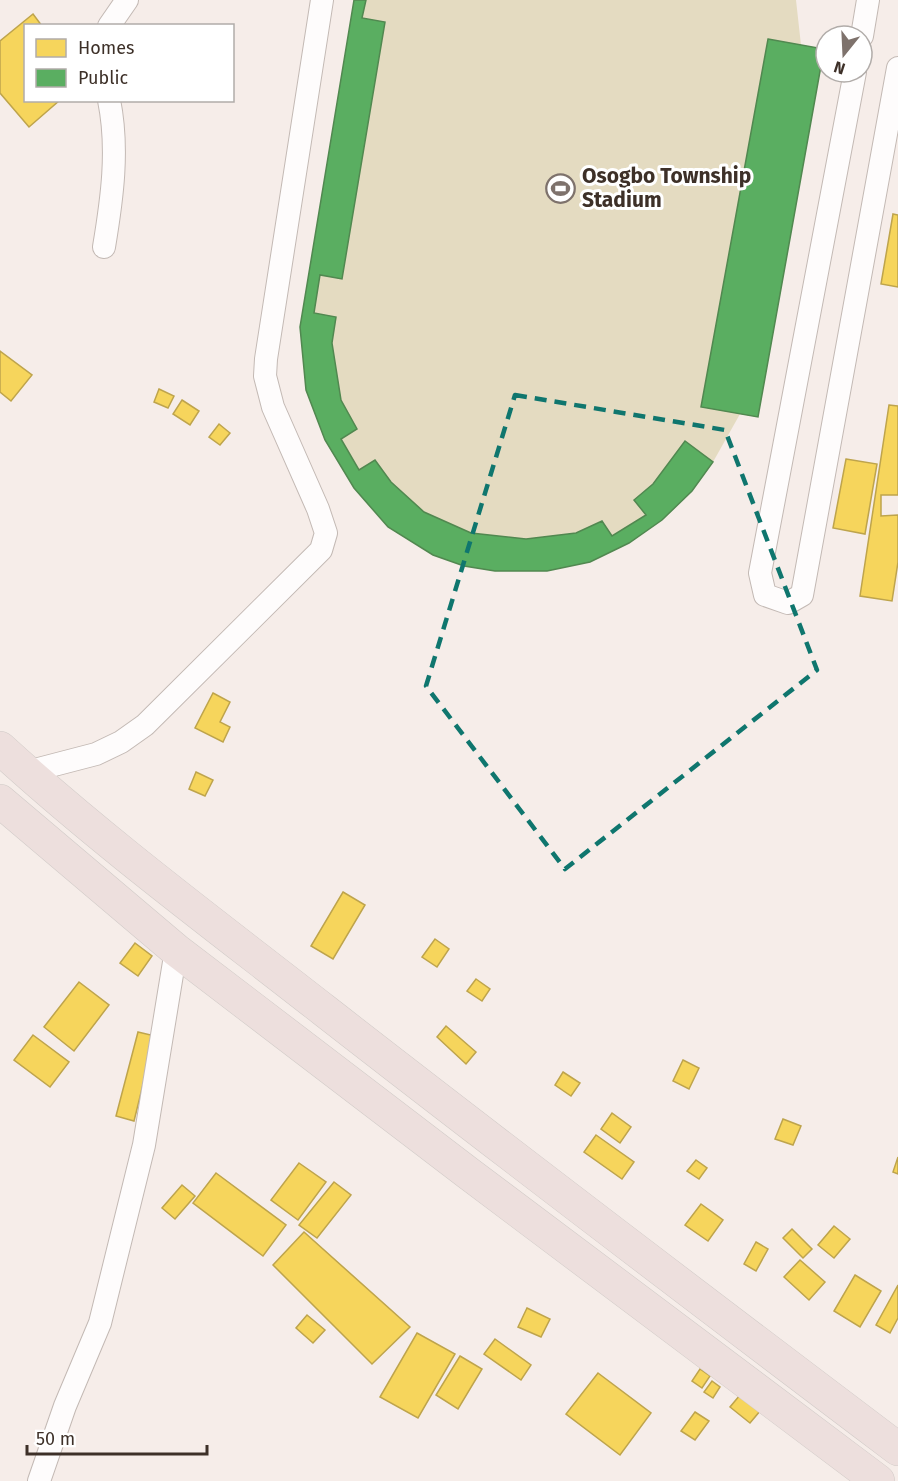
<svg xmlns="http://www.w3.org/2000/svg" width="898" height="1481" font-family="'Fira Sans',sans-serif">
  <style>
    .green { fill: #e4dbc1 }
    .homes { fill: #f6d55c; stroke: #bea44c; stroke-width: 1.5 }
    .public { fill: #5aae61; stroke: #518850; stroke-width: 1.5 }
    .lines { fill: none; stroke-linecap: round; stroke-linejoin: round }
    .minor-casing { stroke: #c3b9b4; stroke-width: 24 }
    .highway-casing { stroke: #d1cbc8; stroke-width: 34 }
    .minor { stroke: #fefcfc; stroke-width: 22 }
    .highway { stroke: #eddfdd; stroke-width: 33 }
    .marked { fill: none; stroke: #0f766e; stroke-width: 4.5; stroke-dasharray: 12 8; stroke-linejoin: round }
    .labels { text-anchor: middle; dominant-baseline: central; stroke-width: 6; stroke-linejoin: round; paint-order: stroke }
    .poi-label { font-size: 21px; font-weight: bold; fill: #3d3028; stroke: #fff; text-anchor: start }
  </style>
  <rect width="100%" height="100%" fill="#f6ede9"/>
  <polygon class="green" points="354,0 796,0 801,45 824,49 758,417 740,414 713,462 692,491 662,520 629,543 590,562 547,571 495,571 464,566 433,555 388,527 354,488 325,440 306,390 300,327"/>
  <g class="homes">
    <polygon points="33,14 42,26 26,26 26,100 60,100 29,127 0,93 0,41"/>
    <polygon points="893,214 898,215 898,287 881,284"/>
    <polygon points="0,351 32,375 11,401 0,392"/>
    <polygon points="159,389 174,396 168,408 154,402"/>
    <polygon points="182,400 199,411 190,425 173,414"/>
    <polygon points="889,405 898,406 898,495 881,495 881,516 898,515 898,562 892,601 860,596"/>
    <polygon points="219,424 230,433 220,445 209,437"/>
    <polygon points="846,459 877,464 865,534 833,528"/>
    <polygon points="213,693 230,702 220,722 230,727 223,742 195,728"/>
    <polygon points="196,772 213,780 205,796 189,789"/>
    <polygon points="343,892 365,905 333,959 311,946"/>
    <polygon points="435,939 449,949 437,967 422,957"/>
    <polygon points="135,943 152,956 138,976 120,963"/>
    <polygon points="476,979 490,989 482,1001 467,991"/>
    <polygon points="79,982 109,1005 74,1051 44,1027"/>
    <polygon points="446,1026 476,1052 466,1064 437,1037"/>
    <polygon points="138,1032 155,1036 134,1121 116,1116"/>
    <polygon points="33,1035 69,1062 50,1087 14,1060"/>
    <polygon points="683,1060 699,1068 689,1089 673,1081"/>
    <polygon points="563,1072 580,1083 571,1096 555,1085"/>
    <polygon points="612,1113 631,1127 620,1143 601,1129"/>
    <polygon points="783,1119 801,1126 793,1145 775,1139"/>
    <polygon points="596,1135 634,1162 622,1179 584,1152"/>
    <polygon points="898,1157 898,1174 893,1172"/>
    <polygon points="696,1160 707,1168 699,1179 687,1171"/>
    <polygon points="299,1163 326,1182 298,1220 271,1200"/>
    <polygon points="216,1173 286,1225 263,1256 193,1203"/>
    <polygon points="334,1182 351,1195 317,1238 299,1225"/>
    <polygon points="182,1185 195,1196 175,1219 162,1208"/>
    <polygon points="701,1204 723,1220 708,1241 685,1225"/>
    <polygon points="834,1226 850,1239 834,1258 818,1245"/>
    <polygon points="792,1229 812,1249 803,1258 783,1238"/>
    <polygon points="304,1232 410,1327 372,1364 273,1265"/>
    <polygon points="756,1242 768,1249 756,1271 744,1264"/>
    <polygon points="800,1260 825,1282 809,1300 784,1277"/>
    <polygon points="855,1275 881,1291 860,1327 834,1311"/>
    <polygon points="898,1285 898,1318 890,1333 876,1325"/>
    <polygon points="527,1308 550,1319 541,1337 518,1327"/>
    <polygon points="307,1315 325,1330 313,1343 296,1328"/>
    <polygon points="417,1333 455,1354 418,1418 380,1397"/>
    <polygon points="495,1339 531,1365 521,1380 484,1354"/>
    <polygon points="460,1356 482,1369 458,1409 436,1395"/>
    <polygon points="700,1369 710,1376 702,1388 692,1381"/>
    <polygon points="598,1373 651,1413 620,1455 566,1414"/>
    <polygon points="712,1381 720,1387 713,1398 704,1392"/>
    <polygon points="740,1395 760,1411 750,1423 730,1407"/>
    <polygon points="695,1412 709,1421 695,1440 681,1431"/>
  </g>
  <g class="public">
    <polygon points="354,0 366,0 362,18 385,22 342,279 320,275 314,313 336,317 332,343 341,400 357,429 341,439 359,470 375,460 391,482 424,512 471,533 526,539 576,533 602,521 612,536 646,515 634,500 653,484 685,441 713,462 692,491 662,520 629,543 590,562 547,571 495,571 464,566 433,555 388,527 354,488 325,440 306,390 300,327"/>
    <polygon points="768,39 824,49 758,417 701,407"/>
  </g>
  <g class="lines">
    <defs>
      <g id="minor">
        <polyline points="109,26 127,0"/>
        <polyline points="862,36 868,0"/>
        <polyline points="855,72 760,573 765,595 788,603 802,595 898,68"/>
        <path d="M104,247c8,-48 15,-98 5,-147"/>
        <polyline points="27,772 96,754 121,742 145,725 321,550 326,533 318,509 273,407 265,376 266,359 322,0"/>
        <polyline points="39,1481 65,1406 100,1323 144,1145 176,950"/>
      </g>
      <g id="highway">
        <path d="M0,748c103,94 215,177 325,263 190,148 381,293 573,438"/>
        <polyline points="0,801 176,950 468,1173 878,1481"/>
      </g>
    </defs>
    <use href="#minor" class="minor-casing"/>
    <use href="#highway" class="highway-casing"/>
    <use href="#minor" class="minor"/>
    <use href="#highway" class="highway"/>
  </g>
  <path class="marked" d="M515,395l210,35 92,240 -252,199 -139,-183z"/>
  <defs>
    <symbol id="stadium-ring" viewBox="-11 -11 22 22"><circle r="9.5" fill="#fff" stroke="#7e726c" stroke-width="1.5"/><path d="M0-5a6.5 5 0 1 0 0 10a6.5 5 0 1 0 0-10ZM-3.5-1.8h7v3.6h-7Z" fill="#7e726c"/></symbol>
  </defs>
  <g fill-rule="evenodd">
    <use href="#stadium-ring" x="544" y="172" width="33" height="33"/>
  </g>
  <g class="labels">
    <g class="poi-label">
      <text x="582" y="176">Osogbo Township<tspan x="582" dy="24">Stadium</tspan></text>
    </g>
  </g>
  <rect x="24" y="24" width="210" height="78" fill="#ffffff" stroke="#b1aca9" stroke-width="1.5"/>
  <rect x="36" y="39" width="30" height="18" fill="#f6d55c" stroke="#b1aca9" stroke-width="1.5"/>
  <text x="78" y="54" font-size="18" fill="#3d3028">Homes</text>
  <rect x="36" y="69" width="30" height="18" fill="#5aae61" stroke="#b1aca9" stroke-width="1.5"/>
  <text x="78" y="84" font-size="18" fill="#3d3028">Public</text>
  <g transform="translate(844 54) rotate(198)"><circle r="28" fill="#ffffff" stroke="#b1aca9" stroke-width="1.5"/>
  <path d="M0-4.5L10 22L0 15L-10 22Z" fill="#7e726c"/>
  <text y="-9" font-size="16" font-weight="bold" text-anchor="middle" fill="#3d3028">N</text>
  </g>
  <path d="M27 1445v9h180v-9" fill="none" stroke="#3d3028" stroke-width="3"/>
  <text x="36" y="1445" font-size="18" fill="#3d3028" stroke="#ffffff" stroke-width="4.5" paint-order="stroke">50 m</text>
</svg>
